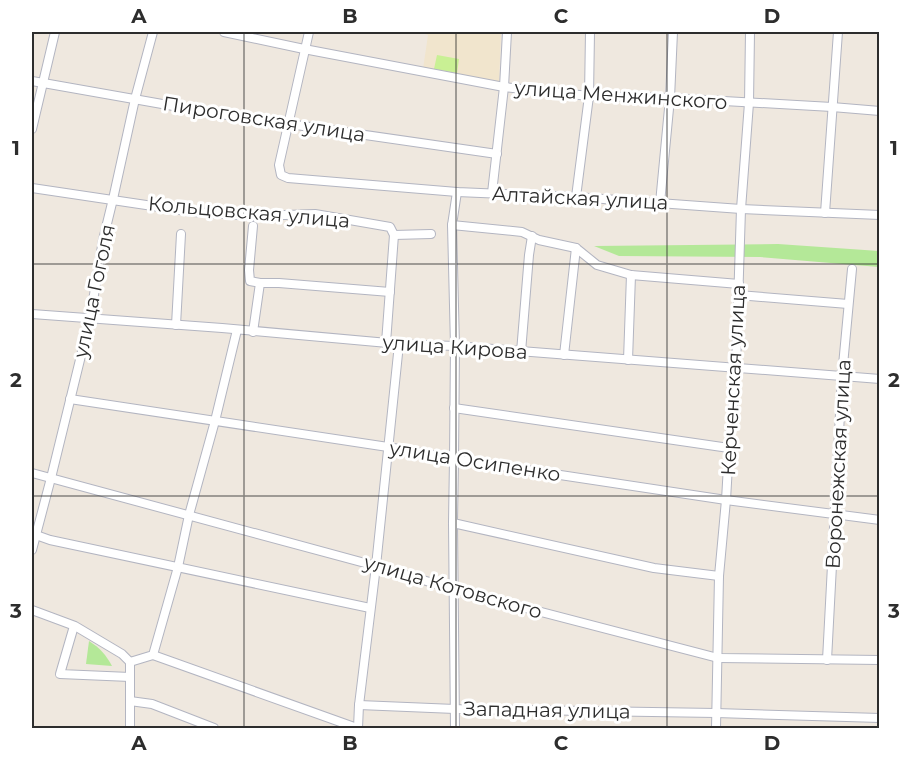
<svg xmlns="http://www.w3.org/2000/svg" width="911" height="760" font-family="Montserrat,sans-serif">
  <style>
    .education { fill: #f1e5cd }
    .green { fill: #b4e898 }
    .pitch { fill: #c9f094 }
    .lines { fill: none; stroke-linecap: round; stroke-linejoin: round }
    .minor-casing { stroke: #b3b5c1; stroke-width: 10 }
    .minor { stroke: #fff; stroke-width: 8 }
    .grid { fill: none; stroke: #2d2d2d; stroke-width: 1.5; stroke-opacity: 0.55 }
    .labels { text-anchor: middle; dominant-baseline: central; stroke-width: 6; stroke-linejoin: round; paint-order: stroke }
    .street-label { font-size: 20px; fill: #2d2d2d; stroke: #fff }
    .neatline { fill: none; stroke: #2d2d2d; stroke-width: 2 }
    .grid-label { font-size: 20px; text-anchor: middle; font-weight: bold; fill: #2d2d2d }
  </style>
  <rect width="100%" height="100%" fill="#efe8df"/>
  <polygon class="education" points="419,32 501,32 499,84 423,69 428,35"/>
  <g class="green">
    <polygon points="778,244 879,251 879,267 760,257 619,256 594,246"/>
    <path d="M89,641c11,7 17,14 23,25l-26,-2z"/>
  </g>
  <polygon class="pitch" points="437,55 459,59 457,73 434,69"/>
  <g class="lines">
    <defs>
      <g id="minor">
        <polyline points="224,32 304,49 504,87 589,96 670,98 832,107 880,111"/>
        <polyline points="309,32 279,165 281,175 288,178 457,192 576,197 741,209 880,215"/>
        <polyline points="32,81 213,113 497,154"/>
        <polyline points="32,129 55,32"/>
        <polyline points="32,188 193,212 255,216 315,214 390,227 394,235 431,234"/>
        <polyline points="492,193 504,87 507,32"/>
        <polyline points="576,197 589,96 590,32"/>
        <polyline points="660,203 670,98 673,32"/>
        <polyline points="825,213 838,32"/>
        <polyline points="452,225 522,232 539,240 576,248 597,265 631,275 739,284"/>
        <polyline points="253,226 249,270 250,281 260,283 253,332"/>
        <polyline points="260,283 279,283 390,292"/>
        <polyline points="738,295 848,304"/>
        <polyline points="32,314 222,328 399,344 455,346 880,379"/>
        <polyline points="176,325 181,234"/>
        <polyline points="386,343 394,235"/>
        <polyline points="521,352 529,255 532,236"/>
        <polyline points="564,355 576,248"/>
        <polyline points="628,360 631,275"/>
        <polyline points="70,399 388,447 454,459 726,500 880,520"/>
        <polyline points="454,408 729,448"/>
        <polyline points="32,473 376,566 453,589 718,658 880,660"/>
        <polyline points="453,523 654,568 719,576"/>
        <polyline points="36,535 50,540 370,608"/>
        <polyline points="32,550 51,478 90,319 103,240 113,199 135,99 153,32"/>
        <polyline points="32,610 75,626 122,654 130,662"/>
        <polyline points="74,626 60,674 130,677"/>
        <polyline points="153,655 357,728"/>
        <polyline points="827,660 842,376 852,269"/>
        <polyline points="130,662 153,655 178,567 189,515 215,421 237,330"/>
        <polyline points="130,662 130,728"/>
        <polyline points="130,701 152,704 214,728"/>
        <polyline points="359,705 455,709 716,713 880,718"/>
        <polyline points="358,728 359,705 376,566 399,344"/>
        <polyline points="455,728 453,523 454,459 455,346 452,225 457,192"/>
        <polyline points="716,728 719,576 726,500 729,448 736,368 741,209 749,103 750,32"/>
      </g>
    </defs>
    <use href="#minor" class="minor-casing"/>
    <use href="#minor" class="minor"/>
  </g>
  <path class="grid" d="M244,32v696M456,32v696M667,32v696M32,264h848M32,496h848"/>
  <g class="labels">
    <g class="street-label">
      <text transform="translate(621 95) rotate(4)">улица Менжинского</text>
      <text transform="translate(264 119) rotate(9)">Пироговская улица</text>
      <text transform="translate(580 198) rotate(3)">Алтайская улица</text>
      <text transform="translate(249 212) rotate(5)">Кольцовская улица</text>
      <text transform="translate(94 291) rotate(-78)">улица Гоголя</text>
      <text transform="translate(455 347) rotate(4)">улица Кирова</text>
      <text transform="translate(733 380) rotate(-87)">Керченская улица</text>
      <text transform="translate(475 461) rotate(9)">улица Осипенко</text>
      <text transform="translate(838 464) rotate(-87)">Воронежская улица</text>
      <text transform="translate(453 587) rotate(16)">улица Котовского</text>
      <text transform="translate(547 710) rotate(1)">Западная улица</text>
    </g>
  </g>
  <rect width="911" height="760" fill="none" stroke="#ffffff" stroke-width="66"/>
  <rect x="33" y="33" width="845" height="694" class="neatline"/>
  <g class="grid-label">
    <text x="139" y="23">A</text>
    <text x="350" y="23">B</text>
    <text x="561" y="23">C</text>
    <text x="772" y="23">D</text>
    <text x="16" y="155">1</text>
    <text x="894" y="155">1</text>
    <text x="16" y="387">2</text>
    <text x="894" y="387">2</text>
    <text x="16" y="618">3</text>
    <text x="894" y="618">3</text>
    <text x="139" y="750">A</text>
    <text x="350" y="750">B</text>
    <text x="561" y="750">C</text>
    <text x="772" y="750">D</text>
  </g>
</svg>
